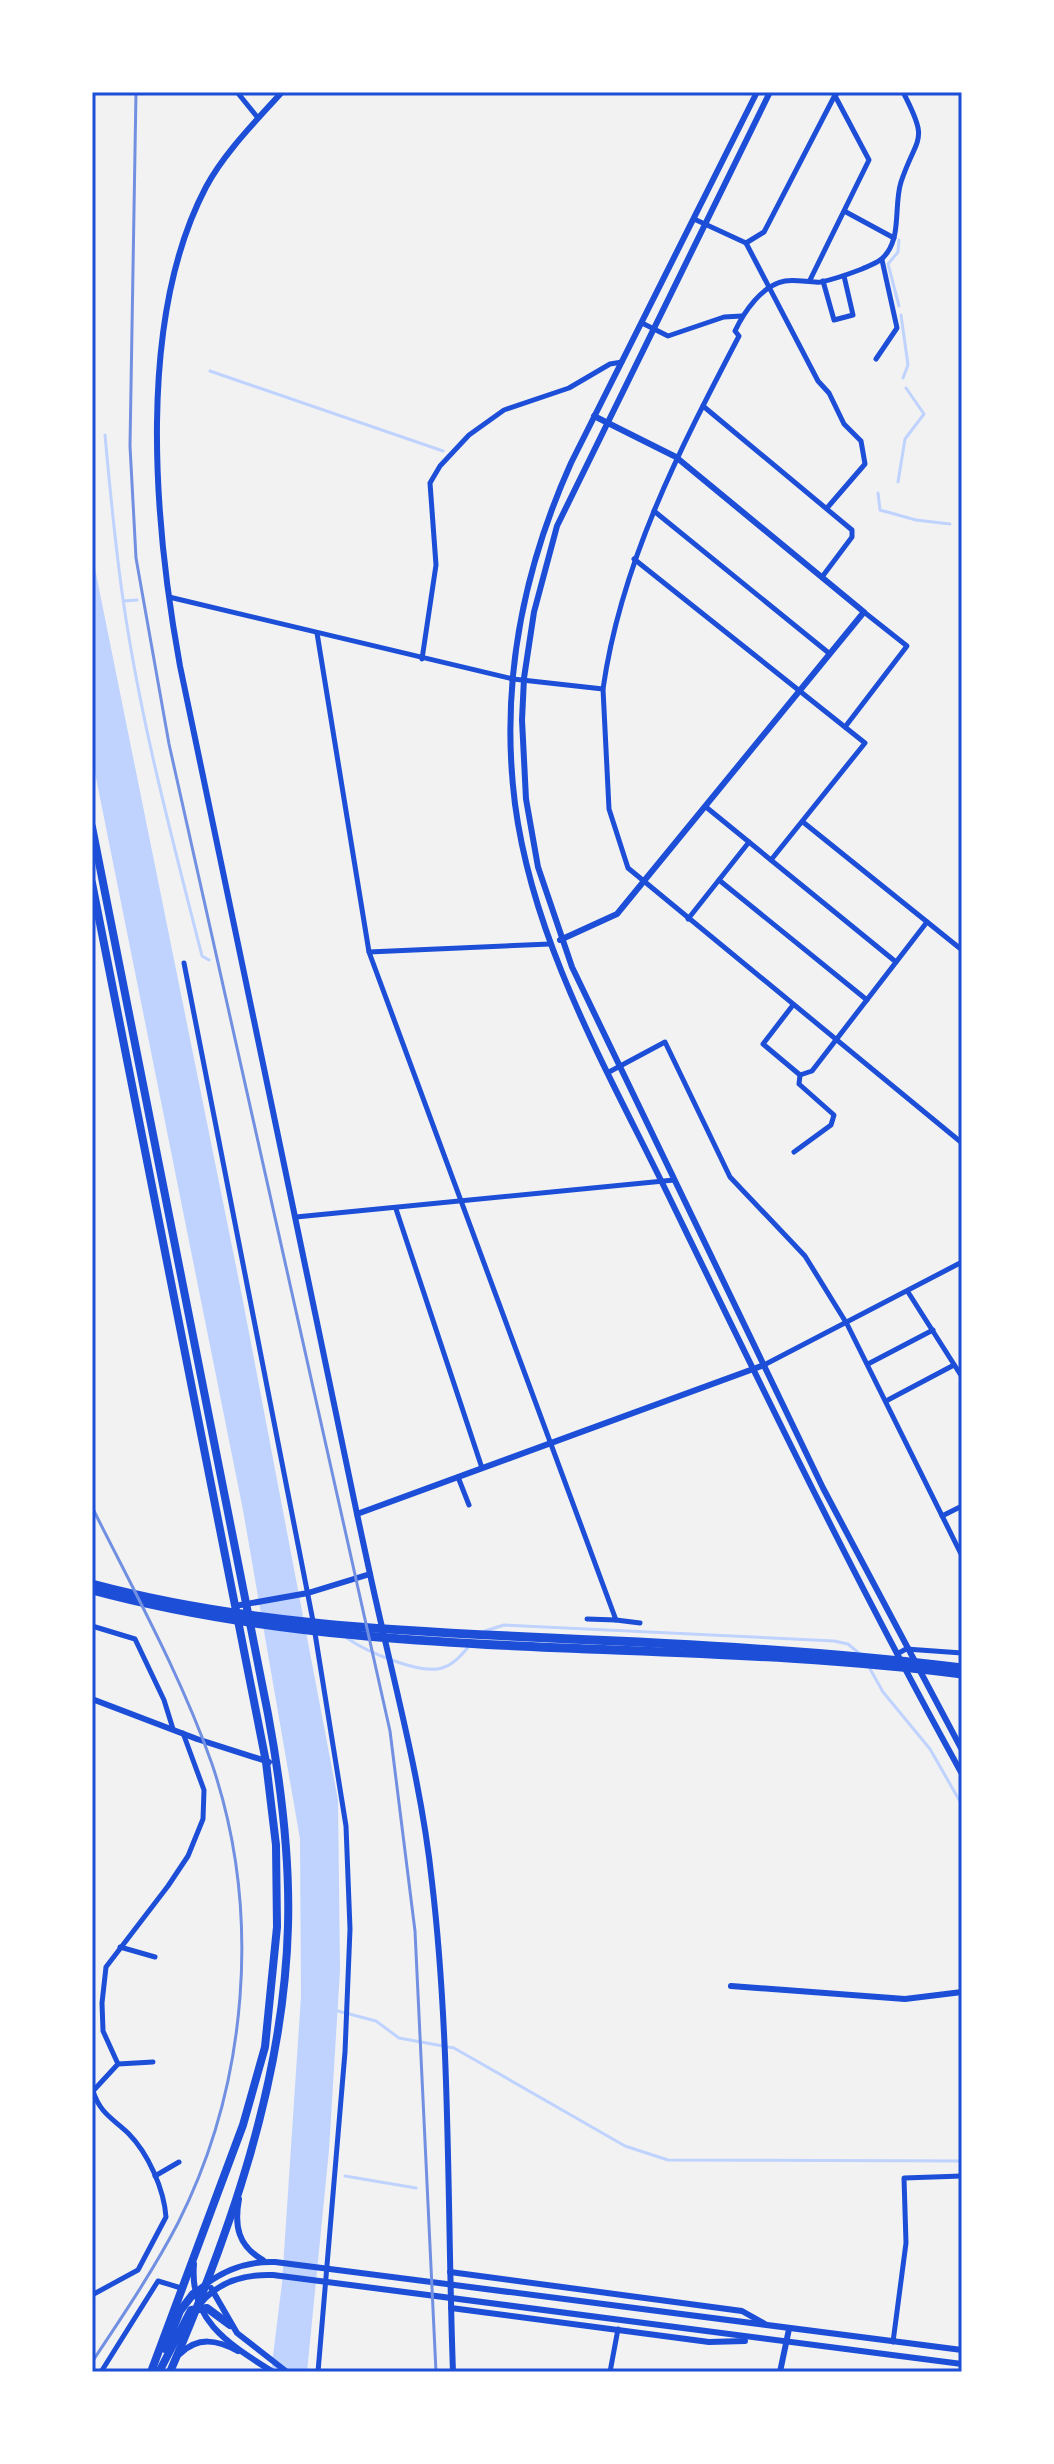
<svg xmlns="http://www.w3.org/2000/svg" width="1054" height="2464" font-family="'Titillium Web',sans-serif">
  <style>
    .water { fill: #bfd3fe }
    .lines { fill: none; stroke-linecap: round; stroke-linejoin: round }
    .stream { stroke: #bfd3fe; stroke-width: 3 }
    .minor { stroke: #1d4ed8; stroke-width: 5 }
    .tertiary { stroke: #1d4ed8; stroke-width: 6 }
    .trunk { stroke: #1d4ed8; stroke-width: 8 }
    .motorway { stroke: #1d4ed8; stroke-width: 9 }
    .rail { stroke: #7290e2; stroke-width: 3 }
    .neatline { fill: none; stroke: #1d4ed8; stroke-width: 3 }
  </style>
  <rect width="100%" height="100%" fill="#f2f2f2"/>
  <polygon class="water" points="92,554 242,1296 338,1800 340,1970 329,2150 307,2372 271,2372 282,2283 301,1996 300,1839 243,1510 92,758"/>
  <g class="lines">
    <g class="stream">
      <polyline points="899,240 898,252 888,264 899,306"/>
      <polyline points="901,315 908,365 903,378"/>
      <polyline points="210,371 443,451"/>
      <path d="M105,435c5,55 10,110 18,164 17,120 49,239 79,357l7,4"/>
      <polyline points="898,482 905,439 924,414 906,388"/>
      <polyline points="878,493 880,510 916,520 950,524"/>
      <polyline points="124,601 137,600"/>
      <polyline points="485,1631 504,1625 834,1641 848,1644 860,1654"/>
      <path d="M347,1638c18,13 73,37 95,30 13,-4 20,-14 29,-24"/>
      <polyline points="869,1667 883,1692 930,1749 962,1805"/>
      <polyline points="334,2010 376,2021 399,2038 454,2048 625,2146 668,2160 962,2161"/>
      <polyline points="345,2176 416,2188"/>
    </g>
    <g class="minor">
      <polyline points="237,92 258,118"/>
      <polyline points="846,212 894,238"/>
      <polyline points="694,219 746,243 818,381 829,393 844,424 861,441 865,464 827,508"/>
      <polyline points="746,243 764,232 835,95 839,92"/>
      <polyline points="810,280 869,160 833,92"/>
      <polyline points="823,281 834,320 853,315 844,276"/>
      <polyline points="642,323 668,336 724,317 742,316"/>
      <polyline points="876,359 897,328 882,260"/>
      <polyline points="703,406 852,530 852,537 822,577"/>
      <polyline points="654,511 830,654"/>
      <polyline points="634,559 865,743 771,860"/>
      <path d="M169,597l344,82 90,10c18,-127 77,-240 136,-353l-4,-5c9,-19 27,-46 50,-50 12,-2 25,2 36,1 14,-3 28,-8 41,-13 9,-4 19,-7 25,-16 14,-19 7,-49 14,-71 16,-48 29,-38 2,-90"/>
      <polyline points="317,633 369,952 616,1620 587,1619"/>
      <polyline points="422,659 436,565 430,483 440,466 469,435 504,410 569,388 610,364 622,362"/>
      <polyline points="603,689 609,809 628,868 962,1143"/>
      <polyline points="845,727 907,646 864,612"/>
      <polyline points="706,807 896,962"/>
      <polyline points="803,822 962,950"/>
      <polyline points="719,880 867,1000"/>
      <polyline points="688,919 749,842"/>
      <polyline points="369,952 550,944"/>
      <polyline points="184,963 313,1621 346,1826 350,1929 345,2052 318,2372"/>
      <polyline points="793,1005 763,1044 800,1075 812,1071 927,922"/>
      <polyline points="609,1072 665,1042 730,1177 805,1256 847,1324 962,1556"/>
      <polyline points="794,1152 831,1125 834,1115 799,1084 800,1075"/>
      <polyline points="396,1209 482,1468"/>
      <polyline points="296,1217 674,1180"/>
      <polyline points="908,1292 962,1377"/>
      <polyline points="868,1364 933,1330"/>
      <polyline points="764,1365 962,1262"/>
      <polyline points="886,1401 954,1365"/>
      <polyline points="458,1477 469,1505"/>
      <polyline points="942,1516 962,1506"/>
      <polyline points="616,1620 640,1623"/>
      <polyline points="92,1626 135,1639 164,1700 173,1729"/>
      <polyline points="897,1654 906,1649 962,1653"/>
      <polyline points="120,1947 155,1957"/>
      <polyline points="118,2064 103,2031 102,2003 106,1967 168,1886 188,1856 203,1819 204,1790 183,1733"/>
      <polyline points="155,2176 179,2162"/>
      <path d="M92,2295l46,-25 28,-53c-2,-28 -18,-64 -38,-84 -16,-15 -28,-20 -35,-42l25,-27 35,-2"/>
      <polyline points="893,2342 906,2243 904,2178 962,2176"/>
      <polyline points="101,2372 158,2281 181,2288"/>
      <polyline points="610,2372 618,2329"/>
    </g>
    <g class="tertiary">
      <path d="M282,92c-26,29 -58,61 -76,95 -70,133 -52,336 -26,479l177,848"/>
      <path d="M757,92l-186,371c-48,107 -71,223 -56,341 19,144 97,274 159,403 93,191 185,381 288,567"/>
      <polyline points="770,92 557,526 534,612 524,678 522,720 526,799 538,867 572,967 823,1488 962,1750"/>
      <polyline points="560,940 617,914 864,612 676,457 594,416"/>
      <path d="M370,1574c22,102 51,204 62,308 19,162 15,327 21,490"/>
      <polyline points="235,1606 308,1593 370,1574 357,1514 764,1365"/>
      <polyline points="92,1699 197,1739 269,1762"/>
      <polyline points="731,1986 905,1999 962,1992"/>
      <path d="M239,2199c-5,27 -1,47 24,61"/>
      <path d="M194,2264c-5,57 35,80 79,108"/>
      <polyline points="450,2272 742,2311 765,2324"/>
      <polyline points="211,2288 237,2333 287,2372"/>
      <path d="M193,2294c25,-21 49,-33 82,-32l687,88"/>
      <path d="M200,2304c18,-22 45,-30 73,-29l689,89"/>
      <polyline points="451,2308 709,2342 745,2341"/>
      <path d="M180,2354c18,-18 37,-14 58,-3"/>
      <polyline points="780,2372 789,2329"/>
    </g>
    <g class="trunk">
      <path d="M92,827l176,887c13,70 22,141 20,212 -4,154 -58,307 -118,446"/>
      <polyline points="92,883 266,1762 276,1845 277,1927 265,2047 243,2125 151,2372"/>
      <polyline points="165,2349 180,2311 193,2294"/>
      <polyline points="159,2372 191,2310 207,2308 230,2325"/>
    </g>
    <g class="motorway">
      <path d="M92,1584c150,40 303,47 458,54 138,6 275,13 412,30"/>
      <path d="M92,1590c283,76 581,46 870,84"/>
    </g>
    <g class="rail">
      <polyline points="136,92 130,446 136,558 169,744 390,1731 415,1931 436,2372"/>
      <path d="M92,1507c42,84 89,169 120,257 50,148 36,320 -34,459 -25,48 -56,94 -86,139"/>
    </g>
  </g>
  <rect width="1054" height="2464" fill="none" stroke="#ffffff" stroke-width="188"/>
  <rect x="94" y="94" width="866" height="2276" class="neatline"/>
</svg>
